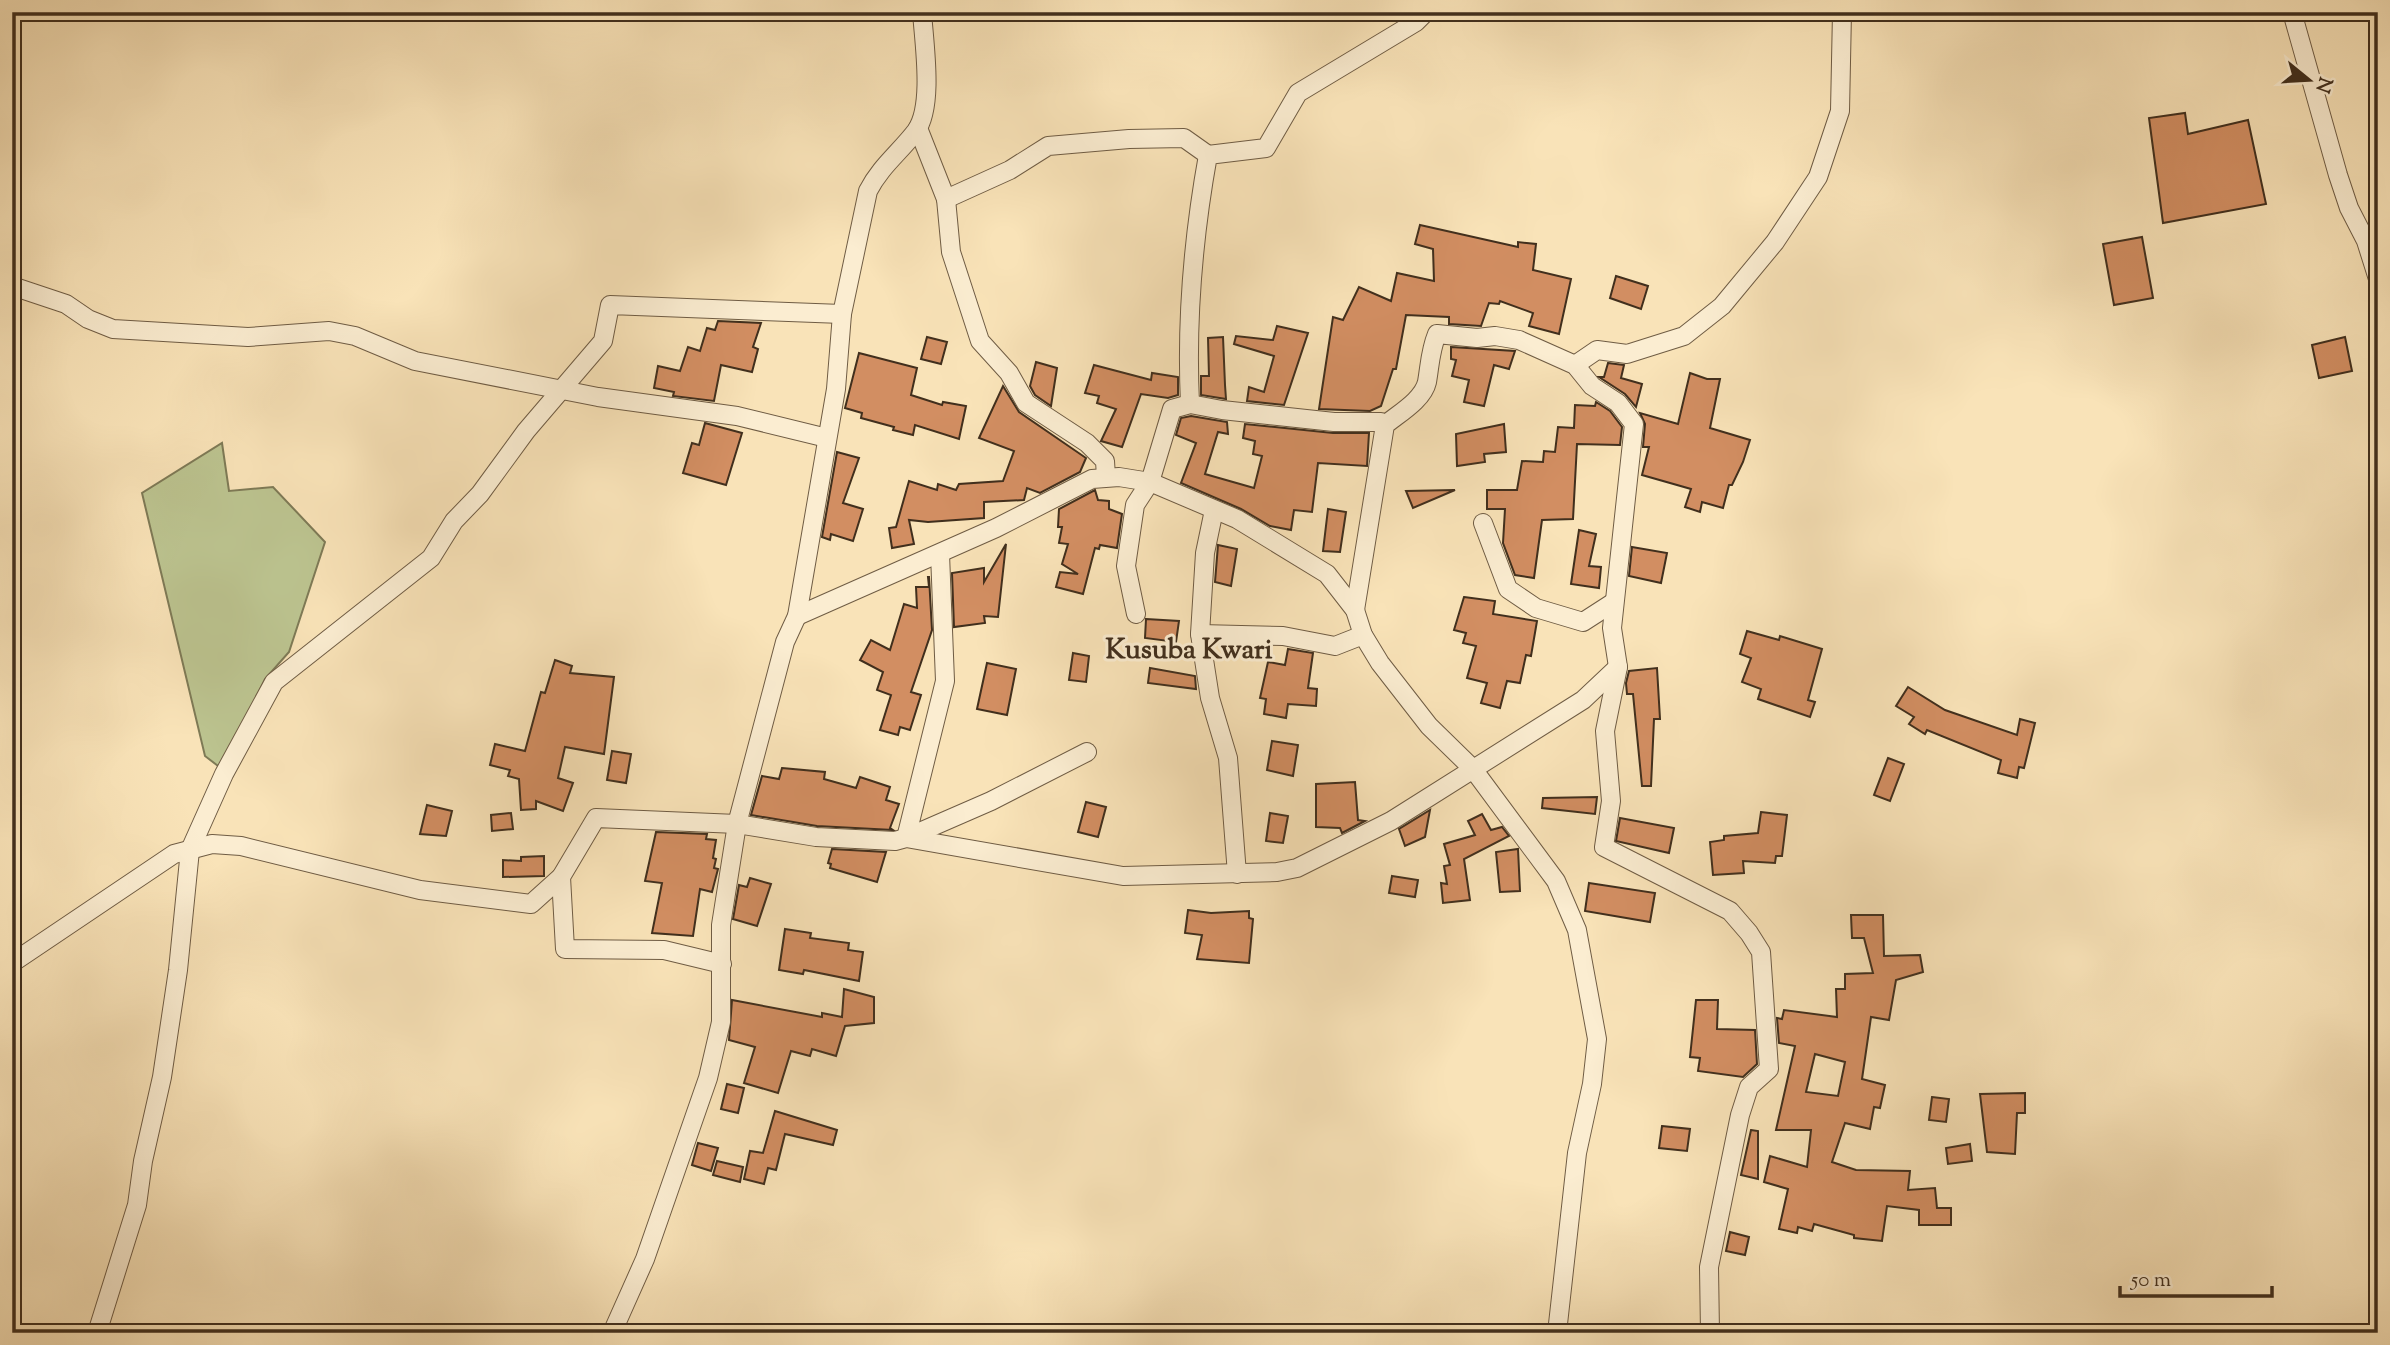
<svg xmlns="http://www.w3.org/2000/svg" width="2390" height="1345" font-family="'Sorts Mill Goudy',serif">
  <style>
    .green { fill: #bcc490; stroke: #7e7a56; stroke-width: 2 }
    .building { fill: #d28e62; stroke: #412f1d; stroke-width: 2; fill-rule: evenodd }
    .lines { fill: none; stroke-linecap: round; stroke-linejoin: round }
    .minor-casing { stroke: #6f5c44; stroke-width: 20 }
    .minor { stroke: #fbedd1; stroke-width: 18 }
    .labels { text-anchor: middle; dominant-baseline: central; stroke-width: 6; stroke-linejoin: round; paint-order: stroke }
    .quarter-label { font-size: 28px; font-weight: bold; fill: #412f1d; stroke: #fbedd1 }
  </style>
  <rect width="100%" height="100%" fill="#f9e3b8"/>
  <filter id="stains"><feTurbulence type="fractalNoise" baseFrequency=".00286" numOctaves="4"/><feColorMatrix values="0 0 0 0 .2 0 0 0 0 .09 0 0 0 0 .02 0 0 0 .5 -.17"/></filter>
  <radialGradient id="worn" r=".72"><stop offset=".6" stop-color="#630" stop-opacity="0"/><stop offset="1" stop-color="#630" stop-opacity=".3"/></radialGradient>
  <polygon class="green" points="222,443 229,491 273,487 325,542 289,652 265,679 222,769 205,756 142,493"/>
  <g class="building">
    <polygon points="2185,113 2188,134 2248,120 2266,204 2163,223 2149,118"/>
    <polygon points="1420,225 1518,247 1518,242 1536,244 1533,270 1571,279 1559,334 1529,326 1533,313 1500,301 1499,304 1489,303 1481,326 1449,324 1449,317 1406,315 1396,369 1393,369 1381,406 1370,411 1319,409 1333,317 1343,320 1359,287 1391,301 1397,273 1434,281 1433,249 1415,244"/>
    <polygon points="2142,237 2153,298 2114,305 2103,244"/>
    <polygon points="1616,276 1648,286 1641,309 1610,298"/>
    <polygon points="718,321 761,323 753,347 758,349 752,372 721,365 714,401 673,396 674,392 654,388 658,366 680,371 688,347 700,351 707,328 715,330"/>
    <polygon points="1277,326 1308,333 1284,405 1247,401 1249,387 1264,392 1274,356 1234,344 1236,336 1273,340"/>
    <polygon points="927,337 947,342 941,364 921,359"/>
    <polygon points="1223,337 1225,385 1226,399 1201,395 1201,376 1209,376 1208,338"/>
    <polygon points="2345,337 2352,371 2319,378 2312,345"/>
    <polygon points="1451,347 1515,351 1509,369 1494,365 1484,406 1464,402 1469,380 1452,376 1456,360 1451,359"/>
    <polygon points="859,353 917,368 911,395 942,405 943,402 966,406 959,439 915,425 913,435 893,430 894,427 861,418 862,413 845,408"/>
    <polygon points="1036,362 1057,368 1051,406 1035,395 1030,386"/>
    <polygon points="1608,363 1624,365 1621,378 1642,384 1636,407 1625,394 1599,377 1604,377"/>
    <polygon points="1094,365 1151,380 1152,373 1178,377 1178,395 1168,398 1141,394 1122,447 1101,441 1116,409 1097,403 1099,396 1085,393"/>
    <polygon points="1690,373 1707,379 1720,379 1710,428 1750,440 1743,462 1732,485 1729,485 1723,508 1702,502 1700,512 1685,507 1691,489 1642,475 1649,447 1643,447 1645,424 1640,413 1678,424"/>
    <polygon points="1003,386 1019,412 1086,458 1080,472 1040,493 1027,488 1024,500 984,502 984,518 928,522 909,520 914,544 892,548 889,528 896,527 909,481 937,490 938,484 956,490 959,484 1003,481 1014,451 979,438"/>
    <polygon points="1596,402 1610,411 1622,427 1620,445 1577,444 1573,519 1542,520 1534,578 1515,575 1503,543 1505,509 1487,509 1487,490 1517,490 1522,461 1543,462 1544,451 1555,452 1558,427 1574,428 1575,405 1595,406"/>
    <polygon points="1191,416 1227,422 1228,434 1218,432 1205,474 1254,488 1262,456 1253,454 1255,441 1243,438 1245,424 1333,433 1369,433 1367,466 1318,463 1312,512 1294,510 1291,530 1270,526 1241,509 1181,483 1196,443 1176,435 1181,418"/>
    <polygon points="705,423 742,433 726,485 683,473 692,443 699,445"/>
    <polygon points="1504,424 1506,452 1484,454 1485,462 1457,466 1456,434"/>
    <polygon points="837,452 859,458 843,503 863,509 853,541 831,534 830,540 822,537"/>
    <polygon points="1095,490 1098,500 1109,501 1109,509 1122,514 1117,548 1100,545 1099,549 1095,548 1083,594 1056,587 1060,572 1078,574 1062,564 1068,544 1059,543 1062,527 1058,527 1059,509"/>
    <polygon points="1455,490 1413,508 1406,491"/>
    <polygon points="1328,509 1346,512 1340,552 1323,551"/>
    <polygon points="1579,530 1596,534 1589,566 1601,567 1599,588 1571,584"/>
    <polygon points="1006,544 998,617 984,616 985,623 954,627 952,573 984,568 984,582"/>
    <polygon points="1218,545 1237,549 1231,586 1215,582"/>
    <polygon points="1632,547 1667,553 1661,583 1629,576"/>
    <polygon points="928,577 929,577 932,630 911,692 921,695 910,730 900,727 898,735 880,730 891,695 877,690 883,672 860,660 871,640 890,650 904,604 917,608 916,587 929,587"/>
    <polygon points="1464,597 1495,601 1493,614 1537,621 1531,656 1526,655 1520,683 1507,681 1500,708 1481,703 1487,683 1467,678 1476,646 1463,643 1466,633 1454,630"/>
    <polygon points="1146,619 1179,621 1176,642 1145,638"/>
    <polygon points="1747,631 1779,640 1780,636 1822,649 1808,700 1815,702 1810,717 1758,699 1761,689 1742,682 1751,658 1740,654"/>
    <polygon points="1288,649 1313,653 1308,688 1317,689 1316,706 1288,704 1286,718 1264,714 1266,699 1260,698 1268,662 1285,665"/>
    <polygon points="1073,653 1089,656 1086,682 1069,680"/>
    <polygon points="555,660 572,666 570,673 614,677 604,754 565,747 558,778 573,783 563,811 536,801 536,809 521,810 519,779 508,776 510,770 490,765 495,744 525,751 541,692 545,693"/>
    <polygon points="987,663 1016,669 1007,715 977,709"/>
    <polygon points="1150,668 1195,676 1196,689 1148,683"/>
    <polygon points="1657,668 1660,719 1654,719 1651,786 1642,786 1633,694 1627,694 1626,683 1629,671"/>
    <polygon points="1908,687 1945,710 2017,735 2020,719 2035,723 2024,768 2019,767 2017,778 1998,773 2001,760 1927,730 1925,734 1909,724 1914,717 1896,706"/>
    <polygon points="1272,741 1298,745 1293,776 1267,770"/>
    <polygon points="612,751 631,754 626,783 607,780"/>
    <polygon points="1888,758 1904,764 1890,801 1874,795"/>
    <polygon points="782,768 825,772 824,779 856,788 860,777 890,787 886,800 899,804 890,828 893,830 817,826 751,815 762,776 779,779"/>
    <polygon points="1355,782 1358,820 1365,821 1342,833 1340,828 1316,827 1316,784"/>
    <polygon points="1597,797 1595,814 1542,808 1543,798"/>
    <polygon points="1086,802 1106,807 1098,837 1078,832"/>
    <polygon points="427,805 452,811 446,836 420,834"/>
    <polygon points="1430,810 1425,837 1405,846 1399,829"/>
    <polygon points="1761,812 1787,815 1782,856 1776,856 1775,863 1743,861 1744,873 1713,875 1710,842 1724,840 1724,836 1758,833"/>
    <polygon points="511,813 513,829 492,831 491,815"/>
    <polygon points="1270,813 1288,816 1283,843 1266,841"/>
    <polygon points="1482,814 1491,830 1502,827 1509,836 1464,859 1470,900 1443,903 1441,883 1447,884 1444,866 1450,865 1444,844 1475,835 1468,821"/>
    <polygon points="1620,818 1674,828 1669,853 1616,841"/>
    <polygon points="656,832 707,834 706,839 716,840 713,858 716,859 714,868 718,869 712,892 700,889 693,936 652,933 662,883 645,881"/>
    <polygon points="832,849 886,852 877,882 830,868 831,864 828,863"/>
    <polygon points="1518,849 1520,891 1500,892 1496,852"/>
    <polygon points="544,856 544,876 503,877 503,860 521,861 521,857"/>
    <polygon points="1392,876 1418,880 1415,897 1389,893"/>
    <polygon points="750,878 771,884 757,926 733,919 739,885 747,887"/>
    <polygon points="1589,883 1655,893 1650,922 1585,911"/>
    <polygon points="1188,910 1211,913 1249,911 1249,918 1253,919 1249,963 1197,959 1202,935 1185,933"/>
    <path d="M1851,915h32l1,41 36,-1 3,17 -27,8 -7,40 -18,-3 -9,62 23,6 -5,23 -6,-1 -4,22 -25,-6 -13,39 24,8 54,1 -2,19 27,-2 2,20h14v17h-32v-15l-32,-4 -5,35 -28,-3v-3l-40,-11 -2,7 -14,-4 -1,6 -18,-4 9,-40 -24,-7 6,-26 37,11 4,-37h-35l19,-84 -16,-3 -2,-25 5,1 2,-9 53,7 -1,-28h9v-15l28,-1 -9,-35h-12zM1815,1054l30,8 -7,34 -32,-4z"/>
    <polygon points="785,929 811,933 810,938 849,943 848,950 863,952 859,981 804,970 803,974 779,970"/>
    <polygon points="844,989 874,997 874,1023 845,1026 836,1056 812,1049 810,1056 791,1051 778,1093 744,1083 755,1047 729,1040 732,1000 822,1017 822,1013 842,1017"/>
    <polygon points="1696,1000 1718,1000 1717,1029 1755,1030 1757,1064 1743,1077 1698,1071 1700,1058 1690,1057"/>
    <polygon points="727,1084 744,1088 738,1113 721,1109"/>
    <polygon points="2025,1093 2025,1113 2017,1113 2015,1154 1987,1152 1980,1094"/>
    <polygon points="1932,1097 1949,1099 1946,1122 1929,1120"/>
    <polygon points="775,1111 837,1130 833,1145 785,1134 776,1170 768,1168 764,1184 744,1179 750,1151 763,1153"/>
    <polygon points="1662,1126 1690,1129 1687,1151 1659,1148"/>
    <polygon points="1751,1130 1758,1131 1758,1179 1741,1175"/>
    <polygon points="698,1143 718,1148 711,1171 692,1165"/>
    <polygon points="1970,1144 1972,1161 1948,1164 1946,1148"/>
    <polygon points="717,1161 743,1167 740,1182 713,1175"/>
    <polygon points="1730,1232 1749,1237 1745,1255 1726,1251"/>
  </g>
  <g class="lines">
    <defs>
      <g id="minor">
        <polyline points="2292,12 2338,175 2349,208 2366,241 2378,279"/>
        <polyline points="918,128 946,199 1010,170 1048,146 1129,139 1184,138 1208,155"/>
        <polyline points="946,199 951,252 980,341 1009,373 1026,403 1087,443 1105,461 1106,477"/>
        <polyline points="12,286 66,304 88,319 113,329 248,337 329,331 355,336 415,361 598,397 737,416 827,438"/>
        <polyline points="1575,365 1597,350 1627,354 1684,336 1722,306 1775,242 1818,177 1840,111 1842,12"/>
        <path d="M1190,404c-4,-85 3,-166 18,-249l58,-7 32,-55 118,-71 10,-10"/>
        <polyline points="1214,510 1205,553 1200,634 1210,698 1228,758 1237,874"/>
        <polyline points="1483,523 1508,589 1536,608 1583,622 1614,602"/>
        <polyline points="940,554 945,681 906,838 991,801 1087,752"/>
        <path d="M1355,610l30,-185c13,-11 38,-25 42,-43 3,-17 3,-31 10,-48l40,4 18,-2 24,4 56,25 17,21 26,17 16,21 -22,204 6,39 -13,64 6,70 -7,46 126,64 19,22 12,19 8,117 -20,18 -9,28 -31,152 1,66"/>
        <polyline points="1136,614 1126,566 1135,505 1150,482 1172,409 1190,404 1222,410 1334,422 1381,422 1385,425"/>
        <polyline points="797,616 996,528 1092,479 1119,477 1150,482 1237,519 1327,574 1355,610 1363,635 1380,663 1429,726 1473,769 1556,881 1577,930 1597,1039 1592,1084 1577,1153 1557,1333"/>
        <polyline points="1200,634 1283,636 1335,646 1363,635"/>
        <polyline points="12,963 174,854 212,844 241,846 420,890 531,904 561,877"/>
        <polyline points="722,964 664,950 565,949 561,877 596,818 737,824 816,837 895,841 906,838 1123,876 1277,872 1297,868 1391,821 1583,700 1618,667"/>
        <polyline points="97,1333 137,1205 143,1161 162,1077 178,970 190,850 224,774 274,682 431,558 454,521 480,494 526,431 603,341 610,305 842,314"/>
        <path d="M612,1333l33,-74 63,-181 13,-56v-97l16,-101 48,-182 12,-26 39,-227 6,-75 26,-123c12,-24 32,-39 48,-60 18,-25 8,-88 6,-119"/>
      </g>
    </defs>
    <use href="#minor" class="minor-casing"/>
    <use href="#minor" class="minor"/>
  </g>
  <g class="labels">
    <g class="quarter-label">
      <text x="1189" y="651">Kusuba Kwari</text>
    </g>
  </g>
  <rect width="2390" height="1345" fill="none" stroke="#f9e3b8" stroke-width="42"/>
  <rect x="14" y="14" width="2362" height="1317" fill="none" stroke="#412f1d" stroke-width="3.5"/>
  <rect x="21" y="21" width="2348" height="1303" fill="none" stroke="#412f1d" stroke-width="2"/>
  <g transform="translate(2309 80) rotate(108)" stroke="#fbedd1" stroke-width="5" paint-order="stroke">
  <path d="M0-5L12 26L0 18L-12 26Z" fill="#412f1d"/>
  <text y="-10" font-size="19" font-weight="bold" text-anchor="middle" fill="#412f1d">N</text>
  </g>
  <path d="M2120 1286v10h152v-10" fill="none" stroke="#412f1d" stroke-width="3.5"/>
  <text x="2131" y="1286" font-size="21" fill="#412f1d" stroke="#fbedd1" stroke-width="5" paint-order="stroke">50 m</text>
  <rect width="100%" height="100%" filter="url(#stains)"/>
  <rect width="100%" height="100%" fill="url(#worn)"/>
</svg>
